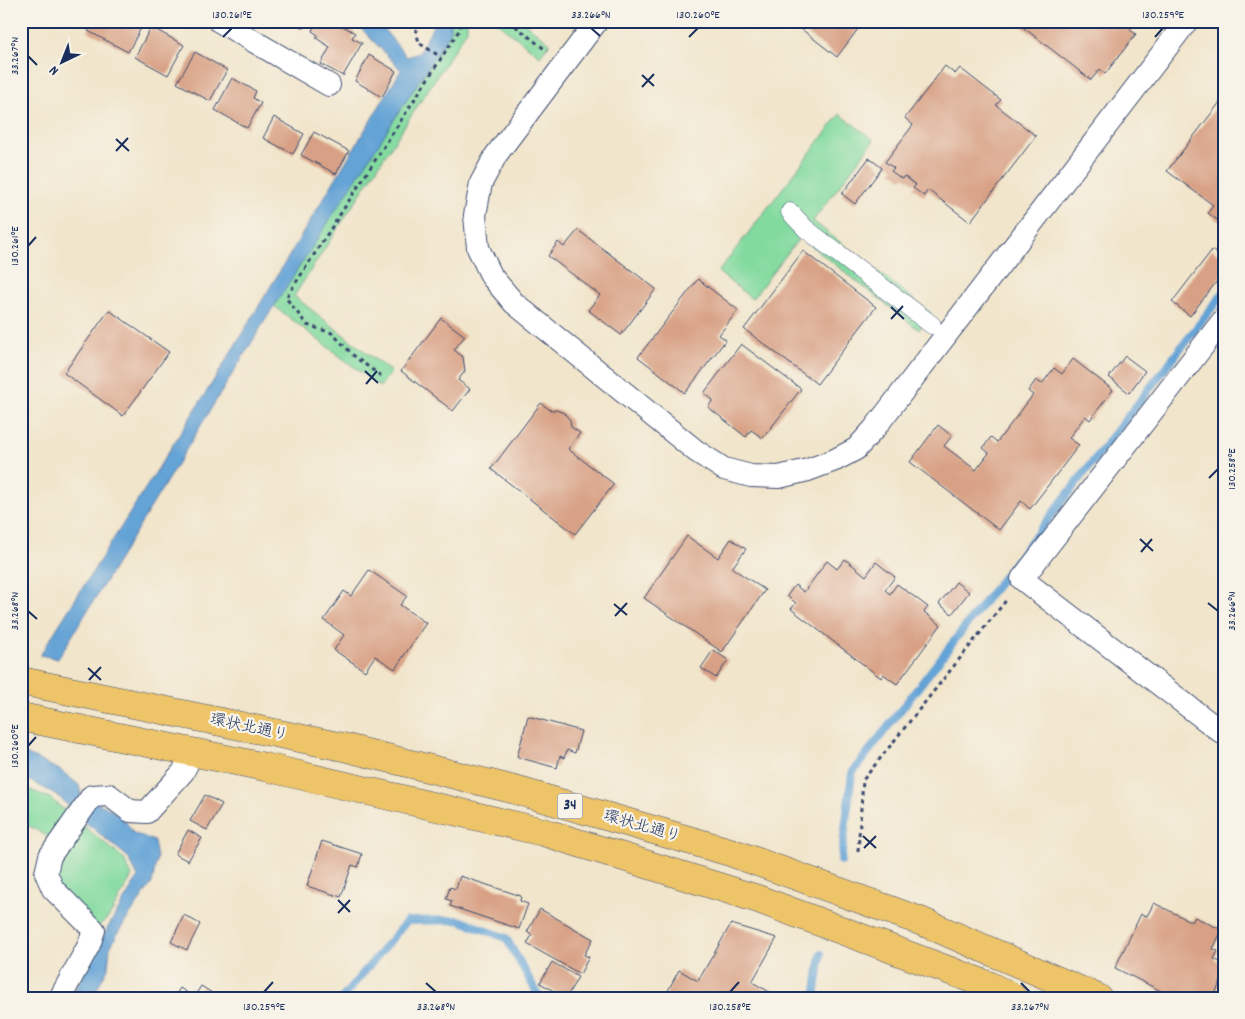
<svg xmlns="http://www.w3.org/2000/svg" width="1245" height="1019" font-family="Dekko,'Klee One',sans-serif">
  <style>
    .green { fill: #82da9f; stroke: #4e847e }
    .water { fill: #64a3d6; stroke: #40699a }
    .lines { fill: none; stroke-linecap: round; stroke-linejoin: round }
    .stream { stroke: #64a3d6; stroke-width: 8 }
    .building { fill: #d8a185 }
    .pedestrian-casing { stroke: #3b4a6e; stroke-width: 19 }
    .minor-casing { stroke: #3b4a6e; stroke-width: 24 }
    .trunk-casing { stroke: #3b4a6e; stroke-width: 29 }
    .path { stroke: #3b4a6e; stroke-width: 3; stroke-dasharray: 4 4; stroke-linecap: butt }
    .pedestrian { stroke: #fff; stroke-width: 18 }
    .minor { stroke: #fff; stroke-width: 22 }
    .trunk { stroke: #eec469; stroke-width: 28 }
    .ticks { fill: none; stroke: #1b2f5e; stroke-width: 2 }
    .labels { text-anchor: middle; dominant-baseline: central; stroke-width: 4.5; stroke-linejoin: round; paint-order: stroke }
    .shield { fill: #f7f3e8; stroke: #5d6a87; stroke-width: 1 }
    .shield-label { font-size: 15px; font-weight: bold; fill: #1b2f5e }
    .street-label { font-size: 16px; fill: #1b2f5e; stroke: #f7f3e8 }
    .neatline { fill: none; stroke: #1b2f5e; stroke-width: 2 }
    .ticks-label { font-size: 12px; text-anchor: middle; fill: #1b2f5e }
  </style>
  <rect width="100%" height="100%" fill="#f7f3e8"/>
  <filter id="ink" filterUnits="userSpaceOnUse"><feTurbulence type="fractalNoise" baseFrequency=".02" numOctaves="2"/><feDisplacementMap in="SourceGraphic" scale="10" xChannelSelector="R" yChannelSelector="G"/><feConvolveMatrix kernelMatrix="1 2 1 2 8 2 1 2 1" color-interpolation-filters="sRGB"/></filter>
  <filter id="wash" filterUnits="userSpaceOnUse"><feTurbulence type="fractalNoise" baseFrequency=".0096" numOctaves="4" result="noise"/><feDisplacementMap in="SourceGraphic" scale="20" xChannelSelector="R" yChannelSelector="G"/><feGaussianBlur stdDeviation="1.12" result="paint"/><feColorMatrix in="noise" values="0 0 0 0 0 0 0 0 0 0 0 0 0 0 0 0 0 1.4 0 .05"/><feComposite in="paint" operator="in"/></filter>
  <g filter="url(#wash)">
    <rect width="100%" height="100%" fill="#f1e5cb"/>
    <g class="green">
      <polygon points="450,21 467,21 467,30 294,296 391,372 380,387 274,306 450,33"/>
      <polygon points="495,21 522,21 550,43 540,56"/>
      <polygon points="840,114 874,140 813,221 931,313 919,330 800,237 752,299 718,272"/>
      <polygon points="21,786 50,798 124,859 132,876 109,917 82,940 78,921 44,891 53,840 21,821"/>
    </g>
    <g class="water">
      <polygon points="354,21 377,21 407,57 419,53 433,26 433,21 450,21 450,33 274,306 58,659 40,655 219,372 401,70"/>
      <path d="M21,752l39,18 19,15 3,13c22,6 40,14 51,35l21,8 3,17 -5,25 -33,48 -9,17 -2,20 -16,30h-21l27,-54 40,-67 -10,-20 -43,-35 -28,-27 -36,-19z"/>
    </g>
    <g class="lines">
      <g class="stream">
        <polyline points="841,861 852,773 1224,292"/>
        <polyline points="342,998 407,921 459,920 506,938 540,998"/>
        <polyline points="815,998 821,954"/>
      </g>
    </g>
    <g id="blocks">
      <g class="building">
        <polygon points="94,21 145,21 128,52 88,31"/>
        <polygon points="291,21 308,21 304,28"/>
        <polygon points="317,21 323,21 329,25 331,21 334,21 355,33 352,38 362,43 343,76 321,64 330,47 316,38 318,35 312,31"/>
        <polygon points="791,21 864,21 837,57"/>
        <polygon points="1015,21 1127,21 1133,26 1130,30 1136,34 1105,74 1100,69 1091,80"/>
        <polygon points="151,27 184,45 168,75 135,57"/>
        <polygon points="195,52 227,70 210,101 177,83"/>
        <polygon points="369,55 396,71 382,97 355,81"/>
        <polygon points="945,66 955,74 960,68 1001,100 996,105 1036,136 970,222 928,190 924,196 913,188 916,185 904,176 902,179 891,171 894,168 885,162 913,125 905,118"/>
        <polygon points="232,78 256,91 253,98 261,103 247,128 215,110"/>
        <polygon points="1224,97 1224,225 1208,213 1213,205 1167,171"/>
        <polygon points="274,117 304,134 293,154 263,138"/>
        <polygon points="314,132 349,151 336,174 301,155"/>
        <polygon points="869,158 882,168 855,204 842,194"/>
        <polygon points="578,230 656,289 621,335 588,310 600,295 548,256 558,242 564,247"/>
        <polygon points="1212,250 1224,259 1224,272 1190,316 1172,302"/>
        <polygon points="803,251 876,307 817,384 744,329"/>
        <polygon points="698,279 738,310 719,335 726,340 685,393 638,357"/>
        <polygon points="109,310 169,352 123,416 64,373"/>
        <polygon points="441,318 465,336 454,350 463,357 465,371 458,380 470,389 453,411 401,371"/>
        <polygon points="741,344 801,389 763,438 751,430 746,437 708,407 713,400 704,393"/>
        <polygon points="1125,356 1145,371 1129,393 1109,377"/>
        <polygon points="1073,359 1113,390 1090,420 1085,416 1069,438 1079,445 1030,509 1021,501 999,530 910,462 938,425 952,436 944,446 976,470 989,453 983,448 991,437 997,442 1033,395 1028,391 1036,380 1042,384 1054,368 1062,374"/>
        <polygon points="541,403 550,410 556,410 564,413 570,420 571,427 580,433 568,449 614,484 575,534 491,469"/>
        <polygon points="687,536 718,558 731,539 746,549 732,568 765,590 722,652 644,598"/>
        <polygon points="845,559 866,576 876,562 895,577 885,590 890,594 897,584 928,607 924,612 941,625 897,684 883,674 881,678 791,609 796,603 787,596 795,585 804,592 827,561 837,569"/>
        <polygon points="369,570 407,596 400,605 426,623 395,669 375,656 365,671 334,650 344,635 324,620 344,591 351,596"/>
        <polygon points="956,582 969,592 952,614 939,604"/>
        <polygon points="713,650 728,660 716,678 701,668"/>
        <polygon points="528,716 581,731 575,753 567,750 564,758 560,756 557,768 517,757"/>
        <polygon points="205,795 222,804 207,830 190,821"/>
        <polygon points="188,830 202,838 188,861 175,854"/>
        <polygon points="322,841 362,854 358,867 352,865 341,897 307,886"/>
        <polygon points="460,876 521,896 520,901 528,904 519,929 450,906 452,901 446,899 450,887 456,889"/>
        <polygon points="1154,903 1192,922 1195,917 1222,930 1213,949 1218,951 1214,959 1224,964 1224,975 1213,998 1175,998 1115,968 1141,914 1147,916"/>
        <polygon points="540,909 593,939 584,955 589,957 580,974 527,944 532,935 527,932"/>
        <polygon points="184,915 200,924 187,950 171,942"/>
        <polygon points="731,924 777,938 752,982 775,995 774,998 664,998 679,970 698,981"/>
        <polygon points="552,962 578,977 566,998 540,983"/>
        <polygon points="201,986 212,993 209,998 174,998 180,988 194,997"/>
      </g>
    </g>
  </g>
  <g filter="url(#ink)">
    <use href="#blocks" fill-opacity="0" stroke="#3b4a6e" stroke-width="1"/>
    <g class="lines">
      <defs>
        <polyline id="pedestrian" points="790,212 806,229 932,325"/>
        <g id="minor">
          <polyline points="219,21 329,85"/>
          <polyline points="597,21 496,155 481,183 475,215 478,248 492,277 514,303 696,451 724,469 751,476 779,477 808,470 835,460 856,449 874,429 1187,21"/>
          <polyline points="1224,319 1022,579 1224,734"/>
          <polyline points="60,998 89,945 94,930 53,889 46,873 50,856 92,796 109,795 130,811 147,812 183,772 193,752"/>
        </g>
        <g id="trunk">
          <polyline points="21,681 343,747 515,790 730,852 923,922 1098,998"/>
          <polyline points="21,717 265,767 543,832 758,899 988,985 1013,998"/>
        </g>
      </defs>
      <use href="#pedestrian" class="pedestrian-casing"/>
      <use href="#minor" class="minor-casing"/>
      <use href="#trunk" class="trunk-casing"/>
      <g class="path">
        <polyline points="414,21 419,43 441,57"/>
        <polyline points="509,21 547,51"/>
        <polyline points="381,376 355,357 332,333 307,325 286,298 460,29 460,21"/>
        <polyline points="858,851 863,780 1008,598"/>
      </g>
      <use href="#pedestrian" class="pedestrian"/>
      <use href="#minor" class="minor"/>
      <use href="#trunk" class="trunk"/>
    </g>
  </g>
  <path class="ticks" d="M591,28l9,8M223,37l9,-9M689,37l9,-9M1155,37l8,-9M28,56l9,9M642,75l12,11M642,87l12,-13M116,139l13,12M116,151l12,-13M28,246l8,-9M891,307l13,12M891,319l12,-13M365,371l13,12M366,384l11,-13M1209,478l9,-9M1140,539l13,12M1141,552l11,-13M1208,603l10,8M614,604l13,11M28,611l9,8M615,616l12,-13M88,668l13,12M89,680l12,-13M28,746l8,-9M863,836l13,12M864,848l12,-12M338,900l12,12M338,913l12,-13M426,983l10,9M1021,983l9,9M264,992l9,-10M730,992l9,-10"/>
  <g class="labels">
    <rect class="shield" x="557.5" y="793.5" width="25" height="25" rx="4"/>
    <g class="shield-label">
      <text x="570" y="806">34</text>
    </g>
    <g class="street-label">
      <text transform="translate(249 728) rotate(12)">環状北通り</text>
      <text transform="translate(642 827) rotate(16)">環状北通り</text>
    </g>
  </g>
  <rect width="1245" height="1019" fill="none" stroke="#f7f3e8" stroke-width="55"/>
  <g transform="translate(62 62) rotate(223)" stroke="#f7f3e8" stroke-width="4" paint-order="stroke">
  <path d="M0-4L9 19L0 12L-9 19Z" fill="#1b2f5e"/>
  <text y="-8" font-size="14" font-weight="bold" text-anchor="middle" fill="#1b2f5e">N</text>
  </g>
  <rect x="28" y="28" width="1190" height="964" class="neatline"/>
  <g class="ticks-label">
    <text x="232" y="18">130.261°E</text>
    <text x="591" y="18">33.266°N</text>
    <text x="698" y="18">130.260°E</text>
    <text x="1163" y="18">130.259°E</text>
    <text transform="translate(14 56) rotate(-90)" y="4">33.267°N</text>
    <text transform="translate(14 246) rotate(-90)" y="4">130.261°E</text>
    <text transform="translate(1231 469) rotate(-90)" y="4">130.258°E</text>
    <text transform="translate(14 611) rotate(-90)" y="4">33.268°N</text>
    <text transform="translate(1231 611) rotate(-90)" y="4">33.266°N</text>
    <text transform="translate(14 746) rotate(-90)" y="4">130.260°E</text>
    <text x="264" y="1010">130.259°E</text>
    <text x="436" y="1010">33.268°N</text>
    <text x="730" y="1010">130.258°E</text>
    <text x="1030" y="1010">33.267°N</text>
  </g>
</svg>
